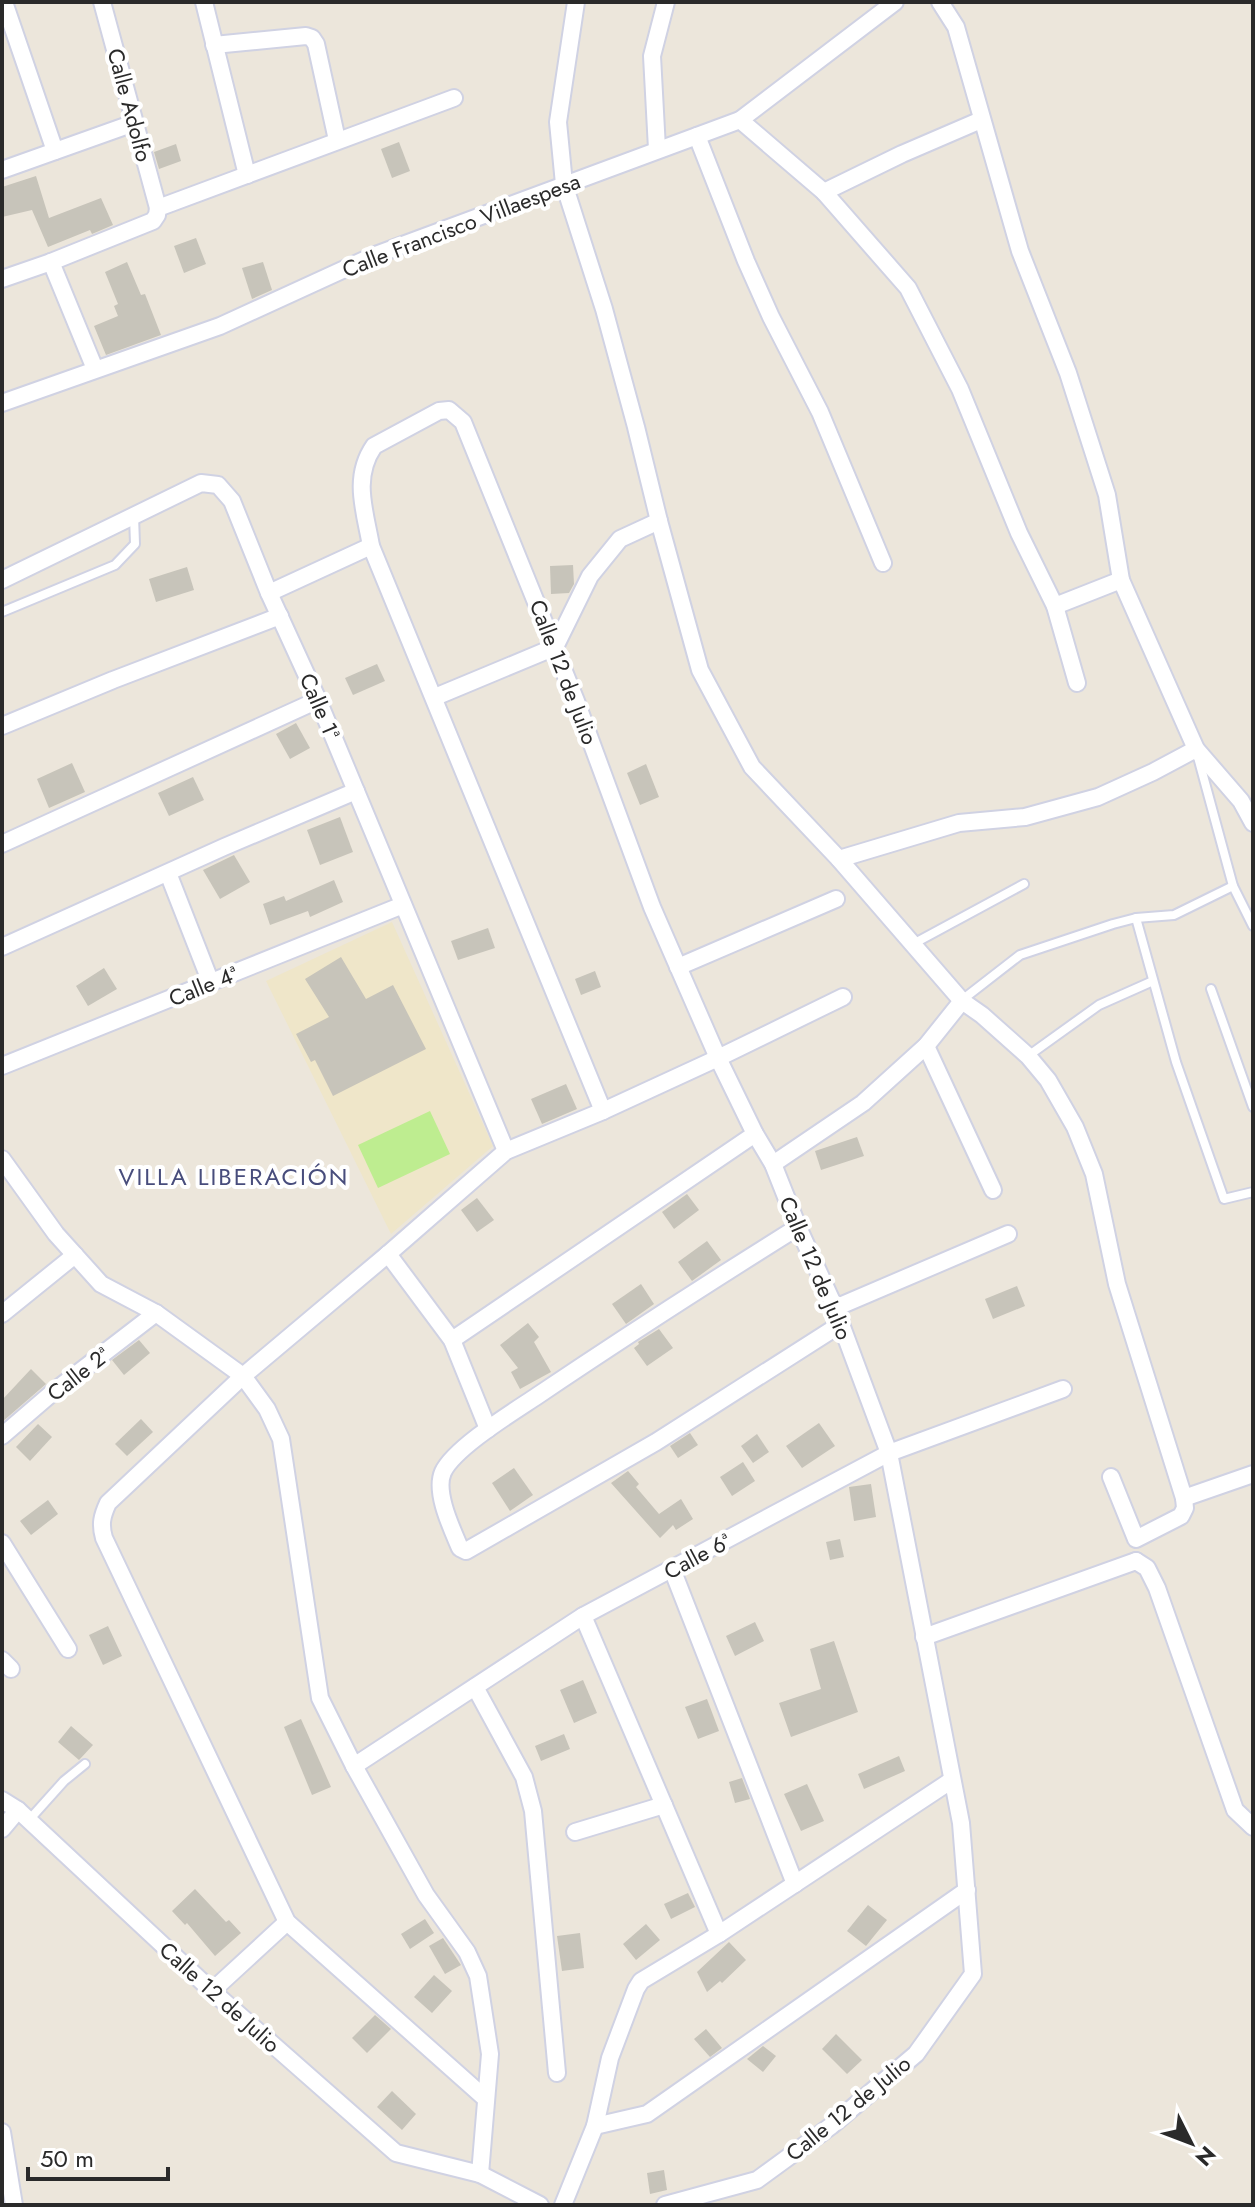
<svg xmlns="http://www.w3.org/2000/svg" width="1255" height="2207" font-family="Jost,sans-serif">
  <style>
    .education { fill: #efe6c9 }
    .pitch { fill: #beed90 }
    .building { fill: #c7c4ba }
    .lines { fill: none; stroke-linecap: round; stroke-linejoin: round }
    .service-casing { stroke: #d0d2e3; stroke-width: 12 }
    .minor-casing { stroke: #d0d2e3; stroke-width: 20 }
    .service { stroke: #fff; stroke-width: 8 }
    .minor { stroke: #fff; stroke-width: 16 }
    .labels { text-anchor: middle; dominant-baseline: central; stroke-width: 8; stroke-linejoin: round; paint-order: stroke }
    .street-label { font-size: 22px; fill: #2a2a2a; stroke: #fff }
    .neighbourhood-label { font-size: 24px; letter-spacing: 2px; fill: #484d7c; stroke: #fff }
  </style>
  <rect width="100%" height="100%" fill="#ece6db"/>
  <polygon class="education" points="392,922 493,1146 391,1234 266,981"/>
  <polygon class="pitch" points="430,1111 450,1154 378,1188 358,1145"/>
  <g class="building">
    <polygon points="399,142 410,171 392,178 381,149"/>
    <polygon points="176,144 181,161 159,169 154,152"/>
    <polygon points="36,176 49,218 101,198 113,225 92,234 90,230 48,247 32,210 2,217 2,187"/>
    <polygon points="196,238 206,264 184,273 174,246"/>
    <polygon points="127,262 141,295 145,294 161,335 106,355 94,326 118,316 114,306 118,304 105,272"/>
    <polygon points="263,262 272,290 252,299 242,268"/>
    <polygon points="573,565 574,584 569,593 551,594 550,566"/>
    <polygon points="187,567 194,590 156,602 149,579"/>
    <polygon points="377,664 385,681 353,695 345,678"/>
    <polygon points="296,723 310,748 290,759 276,734"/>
    <polygon points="72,763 85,792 49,808 37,779"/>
    <polygon points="646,764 659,797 640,805 627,773"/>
    <polygon points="193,777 204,800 169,816 158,793"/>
    <polygon points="340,817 353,852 320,865 307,830"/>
    <polygon points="234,855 250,882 220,899 203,870"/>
    <polygon points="334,880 343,902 310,917 308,911 270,925 263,904 284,896 286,901"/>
    <polygon points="488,928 495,948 458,960 451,941"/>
    <polygon points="341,957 366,999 393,985 426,1049 333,1096 315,1060 311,1062 296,1034 329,1017 305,979"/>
    <polygon points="104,968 117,989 88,1006 76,986"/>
    <polygon points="595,971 601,987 581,995 575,979"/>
    <polygon points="566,1084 577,1109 542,1124 531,1099"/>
    <polygon points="857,1137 864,1156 821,1170 815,1151"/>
    <polygon points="687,1194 699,1210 674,1229 662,1212"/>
    <polygon points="477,1198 494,1220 477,1232 461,1210"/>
    <polygon points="707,1241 721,1260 692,1281 678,1262"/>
    <polygon points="641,1284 654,1304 626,1324 612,1304"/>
    <polygon points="1017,1286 1025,1306 993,1319 985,1299"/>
    <polygon points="528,1323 539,1337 534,1342 551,1372 520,1389 511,1372 518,1368 500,1345"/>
    <polygon points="659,1329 673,1348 647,1366 634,1348 639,1344 638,1342"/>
    <polygon points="139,1340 150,1353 124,1375 112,1360"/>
    <polygon points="31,1369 46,1384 2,1422 2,1400"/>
    <polygon points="141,1419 153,1432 127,1456 115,1444"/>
    <polygon points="819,1423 835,1446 802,1468 786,1446"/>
    <polygon points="38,1424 52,1437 30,1461 16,1447"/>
    <polygon points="690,1433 698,1445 678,1458 670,1446"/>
    <polygon points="757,1434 769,1452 753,1463 741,1446"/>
    <polygon points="743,1462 755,1481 732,1496 720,1477"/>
    <polygon points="514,1468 533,1495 510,1511 492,1483"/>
    <polygon points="628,1471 639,1484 636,1487 659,1514 681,1499 693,1519 676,1530 673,1525 660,1538 611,1483"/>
    <polygon points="871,1484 876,1517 854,1521 849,1487"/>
    <polygon points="48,1500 58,1514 31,1535 20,1521"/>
    <polygon points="840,1539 844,1557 830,1560 826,1542"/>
    <polygon points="755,1622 764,1641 735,1656 726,1636"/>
    <polygon points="108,1626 122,1656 103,1665 89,1635"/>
    <polygon points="834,1641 858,1712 791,1737 779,1703 821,1689 810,1649"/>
    <polygon points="583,1680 597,1713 574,1723 560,1690"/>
    <polygon points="707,1699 719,1731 698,1739 685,1707"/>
    <polygon points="301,1719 331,1787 312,1795 284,1727"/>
    <polygon points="71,1726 93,1745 79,1760 58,1742"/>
    <polygon points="564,1734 570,1749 541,1761 535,1746"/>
    <polygon points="899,1756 905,1771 864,1789 858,1774"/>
    <polygon points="742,1778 750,1799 735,1803 729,1782"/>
    <polygon points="807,1784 824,1821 801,1831 784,1794"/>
    <polygon points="195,1889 226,1922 229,1920 241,1933 215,1956 187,1923 185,1925 172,1911"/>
    <polygon points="688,1893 695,1907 671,1919 664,1904"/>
    <polygon points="868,1905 887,1920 866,1946 847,1931"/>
    <polygon points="425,1919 434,1933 410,1949 401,1934"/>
    <polygon points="646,1924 660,1940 636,1960 623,1944"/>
    <polygon points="580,1933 584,1968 562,1971 557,1936"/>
    <polygon points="443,1938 461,1965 445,1974 429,1946"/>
    <polygon points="729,1942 746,1960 722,1983 720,1981 707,1992 697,1972"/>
    <polygon points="434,1975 452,1991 432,2013 414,1997"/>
    <polygon points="375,2015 391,2029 367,2053 352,2038"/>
    <polygon points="706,2029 722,2048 710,2057 694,2039"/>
    <polygon points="836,2034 862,2060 847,2074 822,2049"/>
    <polygon points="763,2046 776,2056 763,2072 747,2059"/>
    <polygon points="392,2091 416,2114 402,2130 377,2107"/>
    <polygon points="664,2170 667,2190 650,2194 647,2173"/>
  </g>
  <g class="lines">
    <defs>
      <g id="service">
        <polyline points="2,612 115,565 135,544 134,516"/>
        <polyline points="1198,757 1233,886 1253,926"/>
        <polyline points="1136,918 1176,1062 1224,1199 1253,1192"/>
        <polyline points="913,944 1024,884"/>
        <polyline points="1211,989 1253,1107"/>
        <polyline points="962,1000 1020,955 1113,924 1136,918 1174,915 1233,886"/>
        <polyline points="1028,1056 1099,1005 1153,981"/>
        <polyline points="29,1820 64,1781 85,1764"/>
      </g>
      <g id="minor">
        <polyline points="4,2 55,151"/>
        <polyline points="102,2 158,208"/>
        <polyline points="204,2 247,175"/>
        <polyline points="576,2 558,122 564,184 604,309 636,427 659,521 700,670 752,767 839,859 962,1001 982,1015 1028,1056 1048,1080 1075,1127 1094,1174 1117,1284 1184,1498 1185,1508 1181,1516 1136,1539 1111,1477"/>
        <polyline points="940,2 956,27 1020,251 1068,373 1107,495 1121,580 1196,749 1241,801 1253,823"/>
        <polyline points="214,45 306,36 312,38 316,44 337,140"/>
        <polyline points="740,120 824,192 908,288 960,389 1019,533 1055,606 1077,683"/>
        <polyline points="697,136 746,261 771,317 820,412 883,563"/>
        <polyline points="657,149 652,56 666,2"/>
        <polyline points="2,170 134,123"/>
        <polyline points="824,192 902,154 981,120"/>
        <polyline points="51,262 95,369"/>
        <polyline points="2,279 51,262 153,221 157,215 158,208 454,98"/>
        <polyline points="2,403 220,326 373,256 740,120 895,2"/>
        <polyline points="2,580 201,483 218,485 232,501 269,593 318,700 506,1151"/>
        <polyline points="269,593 371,546"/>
        <polyline points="1055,606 1121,580"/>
        <polyline points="435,697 555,647 590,576 620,539 659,521"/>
        <polyline points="2,726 113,680 280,616"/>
        <polyline points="2,844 318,700"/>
        <polyline points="839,859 959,823 1025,817 1098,797 1153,772 1196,749"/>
        <polyline points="168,873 211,983"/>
        <polyline points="2,947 224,847 356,791"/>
        <polyline points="678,967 836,899"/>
        <polyline points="926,1046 993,1190"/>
        <polyline points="2,1066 403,905"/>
        <path d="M603,1111l-232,-565c-6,-35 -19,-68 3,-100l65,-35 10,-1 14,12 113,279 76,206 66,151 37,76 18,30 25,63 37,81 54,145 72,370 12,151 -57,80 -85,72 -74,54 -92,25"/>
        <polyline points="2,1159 56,1234 101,1284 156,1313 243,1376 267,1409 281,1439 320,1698 354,1766 426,1895 467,1952 478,1976 490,2054 480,2174"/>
        <polyline points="773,1164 863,1103 926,1046 962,1001"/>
        <path d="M798,1227c-88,55 -175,111 -261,169 -24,16 -83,52 -94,76 -9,20 9,57 17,76l6,3 190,-109 185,-118"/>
        <polyline points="388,1254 452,1340 488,1429"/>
        <polyline points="835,1308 1008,1234"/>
        <polyline points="2,1314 75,1255"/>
        <polyline points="452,1340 755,1134"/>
        <polyline points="2,1436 52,1393 156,1313"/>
        <polyline points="1184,1498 1253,1474"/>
        <polyline points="2,1543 68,1649"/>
        <polyline points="1136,1561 1147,1568 1157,1588 1235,1810 1253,1827"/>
        <polyline points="672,1569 795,1884"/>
        <polyline points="583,1616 719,1934"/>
        <polyline points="924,1637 1136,1561"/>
        <polyline points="2,1660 11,1669"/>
        <polyline points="475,1687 524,1777 533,1811 557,2073"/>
        <polyline points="354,1766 583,1616 889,1453 1063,1389"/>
        <polyline points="2,1800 18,1810 212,1991 396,2153 480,2174 540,2205"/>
        <polyline points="2,1829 18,1810"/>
        <polyline points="575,1832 664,1805"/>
        <polyline points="212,1991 287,1922"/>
        <path d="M486,2099l-199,-177 -183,-384c-4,-14 -2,-22 4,-35l135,-127 145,-122 118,-103 97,-40 115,-53 125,-61"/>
        <polyline points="595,2126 647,2114 967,1890"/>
        <polyline points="2,2132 14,2205"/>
        <polyline points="563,2205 595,2126 610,2058 636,1989 641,1981 719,1934 952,1780"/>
      </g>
    </defs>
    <use href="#service" class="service-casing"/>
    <use href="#minor" class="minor-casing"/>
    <use href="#service" class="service"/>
    <use href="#minor" class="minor"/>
  </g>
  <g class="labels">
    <g class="street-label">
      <text transform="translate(130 105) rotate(75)">Calle Adolfo</text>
      <text transform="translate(461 225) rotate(-21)">Calle Francisco Villaespesa</text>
      <text transform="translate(564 672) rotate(69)">Calle 12 de Julio</text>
      <text transform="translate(320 706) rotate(67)">Calle 1ª</text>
      <text transform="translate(203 986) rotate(-22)">Calle 4ª</text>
      <text transform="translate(816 1268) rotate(67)">Calle 12 de Julio</text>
      <text transform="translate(78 1374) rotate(-38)">Calle 2ª</text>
      <text transform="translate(697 1556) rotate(-28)">Calle 6ª</text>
      <text transform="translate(220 1997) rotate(42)">Calle 12 de Julio</text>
      <text transform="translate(848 2108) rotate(-39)">Calle 12 de Julio</text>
    </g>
    <g class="neighbourhood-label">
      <text x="234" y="1176">VILLA LIBERACIÓN</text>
    </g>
  </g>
  <rect width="1255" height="2207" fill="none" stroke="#2a2a2a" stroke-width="8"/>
  <g transform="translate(1191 2143) rotate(132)" stroke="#ffffff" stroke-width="6" paint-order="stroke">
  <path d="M0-6L14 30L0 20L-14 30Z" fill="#2a2a2a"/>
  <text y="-12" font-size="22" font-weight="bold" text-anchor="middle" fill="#2a2a2a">N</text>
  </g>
  <path d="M28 2167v12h140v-12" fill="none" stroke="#2a2a2a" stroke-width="4"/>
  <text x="40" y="2167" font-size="24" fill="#2a2a2a" stroke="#ffffff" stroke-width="6" paint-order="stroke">50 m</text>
</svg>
